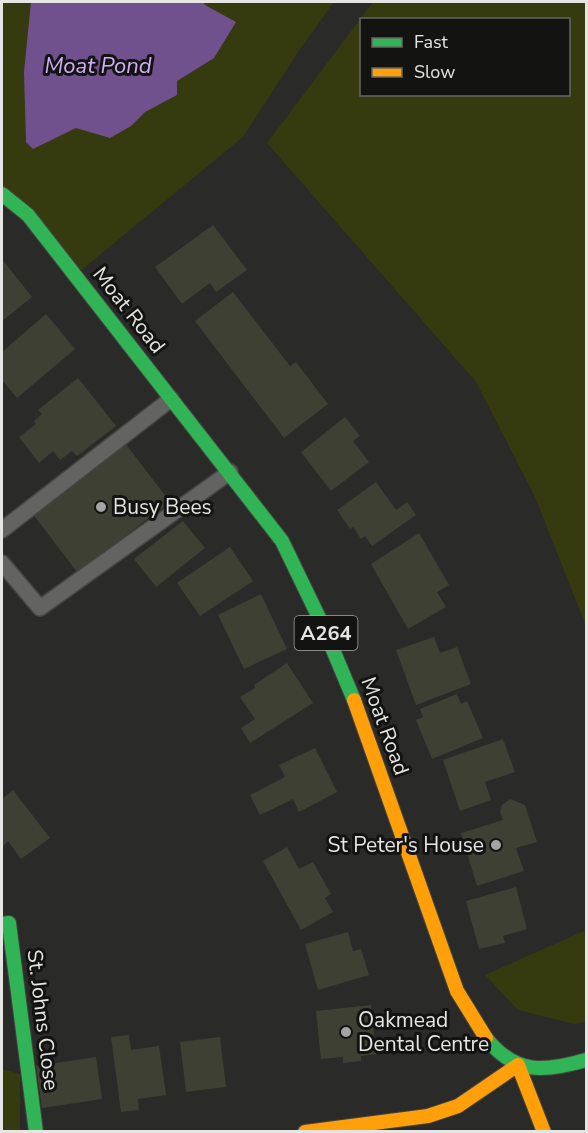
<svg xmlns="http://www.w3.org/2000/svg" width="588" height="1133" font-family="'Nunito Sans',sans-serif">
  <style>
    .green { fill: #363a0f; fill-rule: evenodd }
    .water { fill: #70518e }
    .building { fill: #3e4033 }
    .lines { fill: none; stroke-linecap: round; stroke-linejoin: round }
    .lane-casing { stroke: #454543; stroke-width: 18 }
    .fast-casing { stroke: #454543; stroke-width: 16 }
    .slow-casing { stroke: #454543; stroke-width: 16 }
    .lane { stroke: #636362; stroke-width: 15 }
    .fast { stroke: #30b455; stroke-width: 14 }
    .slow { stroke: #ff9f0a; stroke-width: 14 }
    .poi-dot { fill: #a4a4a2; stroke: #131312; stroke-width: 2 }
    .labels { text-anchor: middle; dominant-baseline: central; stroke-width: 6; stroke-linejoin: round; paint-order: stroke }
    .shield { fill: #131312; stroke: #a6a7a4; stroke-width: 1.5 }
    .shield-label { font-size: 20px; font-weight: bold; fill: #e5e6e3 }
    .street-label { font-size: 21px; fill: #e5e6e3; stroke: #131312 }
    .poi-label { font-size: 21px; fill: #e5e6e3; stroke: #131312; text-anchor: start }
    .water-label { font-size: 22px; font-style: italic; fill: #d2adf8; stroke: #131312 }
  </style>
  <rect width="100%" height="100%" fill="#2a2a28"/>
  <g class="green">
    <polygon points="2,2 334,2 298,52 243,137 79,272 2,194"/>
    <path d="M373,2h213v624l-51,-129 -59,-115 -209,-239zM362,20h206v74h-206z"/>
    <polygon points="586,930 586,1022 574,1024 518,1010 485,975"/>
    <polygon points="2,1069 20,1074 20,1131 2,1131"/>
  </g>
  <polygon class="water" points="31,2 203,2 205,5 236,22 214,58 177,81 177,95 145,112 131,126 110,138 76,128 33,149 26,142 24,72"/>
  <g class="building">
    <polygon points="213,225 247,270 216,292 210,283 182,304 155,267"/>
    <polygon points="2,259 32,297 2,321"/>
    <polygon points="233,292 290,366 296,362 328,404 284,438 195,321"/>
    <polygon points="46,314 75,349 17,398 2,380 2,352"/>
    <polygon points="78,378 116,426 77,456 72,451 60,460 53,451 39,463 19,437 36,424 34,421 42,414 38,410"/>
    <polygon points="345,417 360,436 353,441 369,462 331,491 301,452"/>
    <polygon points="125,443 170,502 77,572 32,513"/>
    <polygon points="376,482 396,510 407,502 416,515 372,546 365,536 361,539 353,527 350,529 337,510"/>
    <polygon points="183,521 205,548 156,587 134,559"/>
    <polygon points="419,533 449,585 437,592 446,607 408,629 371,564"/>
    <polygon points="230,547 253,581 200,616 177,583"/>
    <polygon points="261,594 287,649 244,669 218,615"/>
    <polygon points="434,637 440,653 457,647 471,684 416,705 396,650"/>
    <polygon points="287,663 313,703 250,743 241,728 255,719 240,697 255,688 254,685"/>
    <polygon points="457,694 461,704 467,701 483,738 432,759 416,720 423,717 420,709"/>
    <polygon points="503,739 515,772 485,782 491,800 460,811 443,760"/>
    <polygon points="315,748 337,792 299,812 293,799 260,815 250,795 285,777 279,765"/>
    <polygon points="13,790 50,838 21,859 8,841 2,847 2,799"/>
    <polygon points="510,799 525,805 537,842 516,848 524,871 477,886 461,833 503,820 500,812 502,805"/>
    <polygon points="287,847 299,869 313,862 331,894 325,898 333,912 301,930 263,861"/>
    <polygon points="516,887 527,929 503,936 505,943 479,949 466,901"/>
    <polygon points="348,932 353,951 361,949 369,975 318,990 305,944"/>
    <polygon points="371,1005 376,1054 361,1056 361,1061 343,1063 343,1057 321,1059 316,1011"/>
    <polygon points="129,1035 131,1050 159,1046 166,1095 138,1099 139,1110 121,1112 111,1037"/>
    <polygon points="220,1037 226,1087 186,1092 180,1042"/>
    <polygon points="96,1057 102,1099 42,1108 36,1066"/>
  </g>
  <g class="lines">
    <defs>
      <g id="lane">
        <polyline points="2,530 171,399"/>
        <polyline points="2,563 40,608 230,472"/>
      </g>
      <g id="fast">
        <polyline points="2,194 28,215 282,541 323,626 354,700"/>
        <polyline points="2,924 9,923 36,1132"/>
        <path d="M486,1038c29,37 59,34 100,22"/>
      </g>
      <g id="slow">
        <polyline points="354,700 457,991 486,1038"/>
        <polyline points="305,1132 428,1116 458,1106 518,1065 544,1132"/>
      </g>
    </defs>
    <use href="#lane" class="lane-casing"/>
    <use href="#fast" class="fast-casing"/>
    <use href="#slow" class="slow-casing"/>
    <use href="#lane" class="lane"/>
    <use href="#fast" class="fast"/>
    <use href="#slow" class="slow"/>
  </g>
  <g class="poi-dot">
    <circle cx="101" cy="507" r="6"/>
    <circle cx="496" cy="845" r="6"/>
    <circle cx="346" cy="1032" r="6"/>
  </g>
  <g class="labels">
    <rect class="shield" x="294.5" y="616" width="63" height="34" rx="4.5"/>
    <g class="shield-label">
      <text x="326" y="633">A264</text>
    </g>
    <g class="street-label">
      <text transform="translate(129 310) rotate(52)">Moat Road</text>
      <text transform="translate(385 726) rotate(70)">Moat Road</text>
      <text transform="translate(43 1020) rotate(83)">St. Johns Close</text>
    </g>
    <g class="poi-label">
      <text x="113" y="507">Busy Bees</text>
      <text x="484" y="845" text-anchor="end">St Peter's House</text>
      <text x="358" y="1020">Oakmead<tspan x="358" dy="24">Dental Centre</tspan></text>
    </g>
    <g class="water-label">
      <text x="98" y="66">Moat Pond</text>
    </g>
  </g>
  <rect width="588" height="1133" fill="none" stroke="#e5e6e3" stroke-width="6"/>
  <rect x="360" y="18" width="210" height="78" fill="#131312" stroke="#676766" stroke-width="1.5"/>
  <rect x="372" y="38" width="30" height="9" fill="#30b455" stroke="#676766" stroke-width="1.5"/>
  <text x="414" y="48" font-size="18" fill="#e5e6e3">Fast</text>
  <rect x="372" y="68" width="30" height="9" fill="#ff9f0a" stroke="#676766" stroke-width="1.5"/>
  <text x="414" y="78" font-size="18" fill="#e5e6e3">Slow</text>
</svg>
